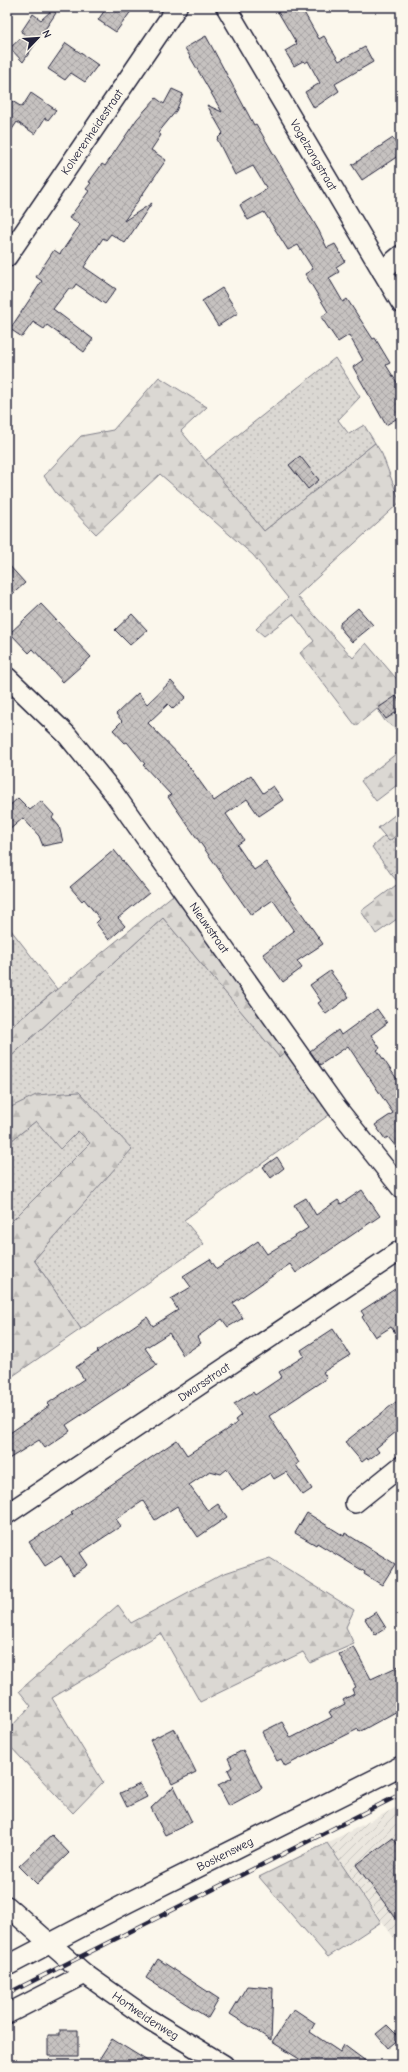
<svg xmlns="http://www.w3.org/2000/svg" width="408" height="2072" font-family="'Comic Neue',sans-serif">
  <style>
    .industrial { fill: url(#industrial-furrows) }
    .grass { fill: url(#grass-dots); stroke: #7e7d87 }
    .forest { fill: url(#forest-firs); stroke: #7e7d87 }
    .building { fill: url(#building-cross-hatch); stroke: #22223b }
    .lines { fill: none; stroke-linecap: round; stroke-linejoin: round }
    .street-casing { stroke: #22223b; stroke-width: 22 }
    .street { stroke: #fbf7ec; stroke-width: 19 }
    .rail-casing { stroke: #22223b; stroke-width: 4.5 }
    .rail { stroke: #fbf7ec; stroke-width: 3; stroke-dasharray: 9; stroke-linecap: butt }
    .labels { text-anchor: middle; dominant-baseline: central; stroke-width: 4; stroke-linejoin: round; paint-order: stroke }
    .street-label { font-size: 12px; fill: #22223b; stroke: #fbf7ec }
  </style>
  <defs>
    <pattern id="industrial-furrows" width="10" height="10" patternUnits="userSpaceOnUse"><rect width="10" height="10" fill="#ebe7df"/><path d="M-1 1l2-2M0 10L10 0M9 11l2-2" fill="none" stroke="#c9c6c0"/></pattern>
    <pattern id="grass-dots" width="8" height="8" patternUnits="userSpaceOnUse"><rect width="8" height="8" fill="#dbd8d3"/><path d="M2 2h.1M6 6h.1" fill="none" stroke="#bcb9b6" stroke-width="1.8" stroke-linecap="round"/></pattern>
    <pattern id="forest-firs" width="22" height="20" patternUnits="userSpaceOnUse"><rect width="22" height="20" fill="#dbd8d3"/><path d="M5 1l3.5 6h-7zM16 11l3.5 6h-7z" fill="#bcb9b6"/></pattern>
    <pattern id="building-cross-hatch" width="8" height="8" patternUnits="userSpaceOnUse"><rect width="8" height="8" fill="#c6c2c0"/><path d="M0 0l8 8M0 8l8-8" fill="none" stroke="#aaa6a6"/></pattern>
  </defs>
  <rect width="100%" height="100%" fill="#fbf7ec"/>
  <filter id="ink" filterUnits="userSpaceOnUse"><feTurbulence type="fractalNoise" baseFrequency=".025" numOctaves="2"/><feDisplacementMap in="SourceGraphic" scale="8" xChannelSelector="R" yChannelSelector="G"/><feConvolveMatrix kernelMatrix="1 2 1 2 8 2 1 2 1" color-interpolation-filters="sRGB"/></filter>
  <g filter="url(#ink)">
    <polygon class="industrial" points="401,1805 401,1948 327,1843"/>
    <g class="grass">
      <polygon points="335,358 360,397 338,420 349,434 364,425 375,443 264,531 205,461"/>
      <polygon points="401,832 401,867 391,874 372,847 384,836 389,841"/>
      <polygon points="163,918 279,1056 288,1049 333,1112 184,1220 204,1244 81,1329 34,1260 131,1149 79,1092 7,1109 7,1060"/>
      <polygon points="7,925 57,989 7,1030"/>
      <polygon points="36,1121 79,1131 90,1143 7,1226 7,1144"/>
    </g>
    <g class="forest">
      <polygon points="159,377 207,407 181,431 264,531 375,443 382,454 400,502 297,596 353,658 366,643 401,684 401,733 385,721 377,709 356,726 300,653 314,641 293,614 264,636 256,629 288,598 253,555 160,474 96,534 56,493 44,476 81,436 113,430"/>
      <polygon points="401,750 401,782 376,801 361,781"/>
      <polygon points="401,810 401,832 389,841 378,828"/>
      <polygon points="401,867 401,916 376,934 361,911 399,883 391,874"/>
      <polygon points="173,895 288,1049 279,1057 163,918 7,1060 7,1030"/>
      <polygon points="79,1092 132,1149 34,1260 81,1329 7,1380 7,1226 90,1143 78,1131 60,1149 36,1121 7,1144 7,1109 36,1095"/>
      <polygon points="270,1558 354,1610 346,1627 354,1644 310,1663 303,1652 200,1702 161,1633 52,1698 103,1782 73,1813 7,1743 7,1731 31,1706 19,1691 118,1605 131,1623 222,1574"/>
      <polygon points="327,1843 381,1922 328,1957 259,1877"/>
    </g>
    <g class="building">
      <polygon points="107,7 134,7 116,32 98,20"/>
      <polygon points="275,7 301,7 319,39 324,36 339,61 365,47 373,62 335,84 339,91 314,108 305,92 320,83 308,61 305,63 303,61 294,66 285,51 297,44"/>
      <polygon points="52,10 56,13 23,62 10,48 25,34 21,32 33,14 41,20"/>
      <polygon points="206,36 254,125 256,124 319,231 327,248 335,244 345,261 336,267 339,272 329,278 343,302 347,299 373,339 375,338 390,363 386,365 401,389 401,416 386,425 353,367 363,360 349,335 338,342 321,317 328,312 305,274 313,269 298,245 288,250 264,212 248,220 240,205 267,189 253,166 235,175 217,139 223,133 207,105 222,112 185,48"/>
      <polygon points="66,43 98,65 85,82 71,73 65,80 48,69"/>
      <polygon points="172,89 183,94 176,111 158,133 161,135 151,150 166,160 124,221 152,203 125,243 111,234 106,240 103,238 84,267 116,289 105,304 76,284 72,290 69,288 53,309 93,339 84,352 47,325 44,329 33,322 22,337 10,329 42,281 36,277 54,250 60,254 80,225 69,218 89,191 86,189 91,183 89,182 102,164 105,166 137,119 156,98 164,104"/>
      <polygon points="31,93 56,110 48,120 45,118 35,134 17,122 7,137 7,98 22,107"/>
      <polygon points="393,138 401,154 362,180 352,165"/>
      <polygon points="222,288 238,313 218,326 202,301"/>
      <polygon points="300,456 319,480 308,489 289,465"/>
      <polygon points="7,563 25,583 7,599"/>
      <polygon points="41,604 91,657 63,682 33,649 29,653 10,633"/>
      <polygon points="358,608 373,625 352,642 340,628 340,623"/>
      <polygon points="132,614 147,630 130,645 115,630"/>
      <polygon points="171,681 186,697 173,709 168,704 148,723 185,761 214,801 251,775 263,793 273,786 283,800 259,816 247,799 226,814 244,840 237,845 254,870 266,862 323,944 297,961 302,968 283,982 263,954 294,931 273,900 251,915 168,797 171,795 143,765 145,764 127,742 125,743 113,730 122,721 116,714 138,693 147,704"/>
      <polygon points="396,696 401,704 401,709 386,719 378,708"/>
      <polygon points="18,798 30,810 41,801 54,815 52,818 59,826 63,842 43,846 39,836 23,818 7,832 7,808"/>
      <polygon points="114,850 149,893 118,918 125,926 109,940 96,923 100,919 84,899 82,901 70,887"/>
      <polygon points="330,971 349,997 326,1014 318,1003 321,1001 310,985"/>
      <polygon points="377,1009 387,1023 371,1035 380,1048 377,1050 401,1085 401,1153 388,1137 385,1139 375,1125 393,1113 348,1046 320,1065 310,1051 338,1030 341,1035"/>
      <polygon points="277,1157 284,1168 271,1178 263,1167"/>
      <polygon points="362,1190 380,1216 296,1273 290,1264 233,1303 243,1318 228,1327 222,1319 197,1337 201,1343 183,1355 169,1333 145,1348 157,1365 66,1425 70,1431 45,1448 39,1440 7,1460 7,1435 49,1406 47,1404 84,1379 76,1367 98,1352 97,1351 147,1317 153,1326 178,1310 171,1299 191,1287 183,1276 210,1259 217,1269 258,1241 267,1254 308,1228 294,1205 306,1198 316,1215 338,1200 341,1204"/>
      <polygon points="401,1285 401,1341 391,1327 375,1337 362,1317 364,1315 361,1311"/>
      <polygon points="333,1329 350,1355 323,1372 327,1378 269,1416 299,1463 296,1465 312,1489 303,1495 286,1472 274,1479 270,1473 242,1491 227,1469 221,1474 210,1471 189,1485 208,1511 218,1504 227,1517 198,1537 177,1506 155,1520 143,1501 116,1519 121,1526 80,1553 88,1565 73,1575 61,1556 45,1566 29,1542 73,1514 71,1512 177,1440 187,1455 237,1423 235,1420 241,1415 234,1404 253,1392 255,1395 282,1377 279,1372 304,1356 301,1350"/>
      <polygon points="401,1398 401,1428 376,1448 379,1452 368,1460 367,1458 362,1462 345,1442"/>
      <polygon points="307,1513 344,1536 345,1533 395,1564 382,1585 364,1574 365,1572 317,1543 316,1545 295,1533"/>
      <polygon points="376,1612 386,1628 375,1635 365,1619"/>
      <polygon points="354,1647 371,1679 401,1665 401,1709 359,1732 358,1729 285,1766 281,1759 277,1761 262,1732 282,1722 291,1738 332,1717 329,1712 345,1704 343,1700 354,1694 352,1689 356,1687 339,1654"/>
      <polygon points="174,1728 196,1772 172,1784 150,1740"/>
      <polygon points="243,1750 262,1788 229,1806 218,1785 232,1778 228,1770 232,1767 228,1758"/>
      <polygon points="140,1784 147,1797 127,1807 120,1793"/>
      <polygon points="174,1786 192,1822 165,1835 151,1808"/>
      <polygon points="52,1835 69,1853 37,1884 19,1866"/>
      <polygon points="393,1838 401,1849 401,1925 356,1865"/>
      <polygon points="158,1959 219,1999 208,2018 146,1978"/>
      <polygon points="247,1986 273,1988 271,2040 230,2014"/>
      <polygon points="294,2009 315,2023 310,2032 340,2052 344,2045 371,2065 309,2065 272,2042"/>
      <polygon points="387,2025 400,2038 388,2048 376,2034"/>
      <polygon points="60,2030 78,2030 78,2056 48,2056 48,2035 60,2035"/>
      <polygon points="112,2039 154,2065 105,2065 98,2061"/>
    </g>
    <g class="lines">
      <defs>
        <g id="street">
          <path id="s1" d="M226,7l175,296"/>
          <path id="s2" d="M7,257l170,-250"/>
          <polyline points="382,271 401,255"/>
          <path id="s3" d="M7,677l60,58 46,57 224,316 64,80"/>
          <polyline points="355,1503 401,1466"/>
          <path id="s4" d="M7,1514l394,-264"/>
          <path id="s5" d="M7,1906l78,68 65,46 74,45"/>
          <path id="s6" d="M7,1966l120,-63 274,-137"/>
          <polyline points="7,2014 85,1974"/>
        </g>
      </defs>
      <use href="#street" class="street-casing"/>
      <use href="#street" class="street"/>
      <defs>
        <polyline id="rail" points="7,1994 401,1794"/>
      </defs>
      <use href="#rail" class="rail-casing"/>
      <use href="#rail" class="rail"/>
    </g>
  </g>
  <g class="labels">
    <g class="street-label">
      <text stroke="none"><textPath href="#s2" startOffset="151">Kolverenheidestraat</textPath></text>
      <text stroke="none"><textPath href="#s1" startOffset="172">Vogelzangstraat</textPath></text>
      <text stroke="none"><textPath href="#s3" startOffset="323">Nieuwstraat</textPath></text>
      <text stroke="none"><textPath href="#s4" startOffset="237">Dwarsstraat</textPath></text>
      <text stroke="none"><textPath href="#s6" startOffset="245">Boskensweg</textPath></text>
      <text stroke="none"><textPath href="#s5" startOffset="177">Hortweidenweg</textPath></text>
    </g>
  </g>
  <rect width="408" height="2072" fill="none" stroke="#fbf7ec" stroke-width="24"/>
  <rect x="12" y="12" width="384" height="2048" fill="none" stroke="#22223b" stroke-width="1.5" filter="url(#ink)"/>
  <g transform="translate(38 38) rotate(65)" stroke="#fbf7ec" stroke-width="3" paint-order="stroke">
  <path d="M0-3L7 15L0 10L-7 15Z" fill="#22223b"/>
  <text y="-6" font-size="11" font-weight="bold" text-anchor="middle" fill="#22223b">N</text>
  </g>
</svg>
